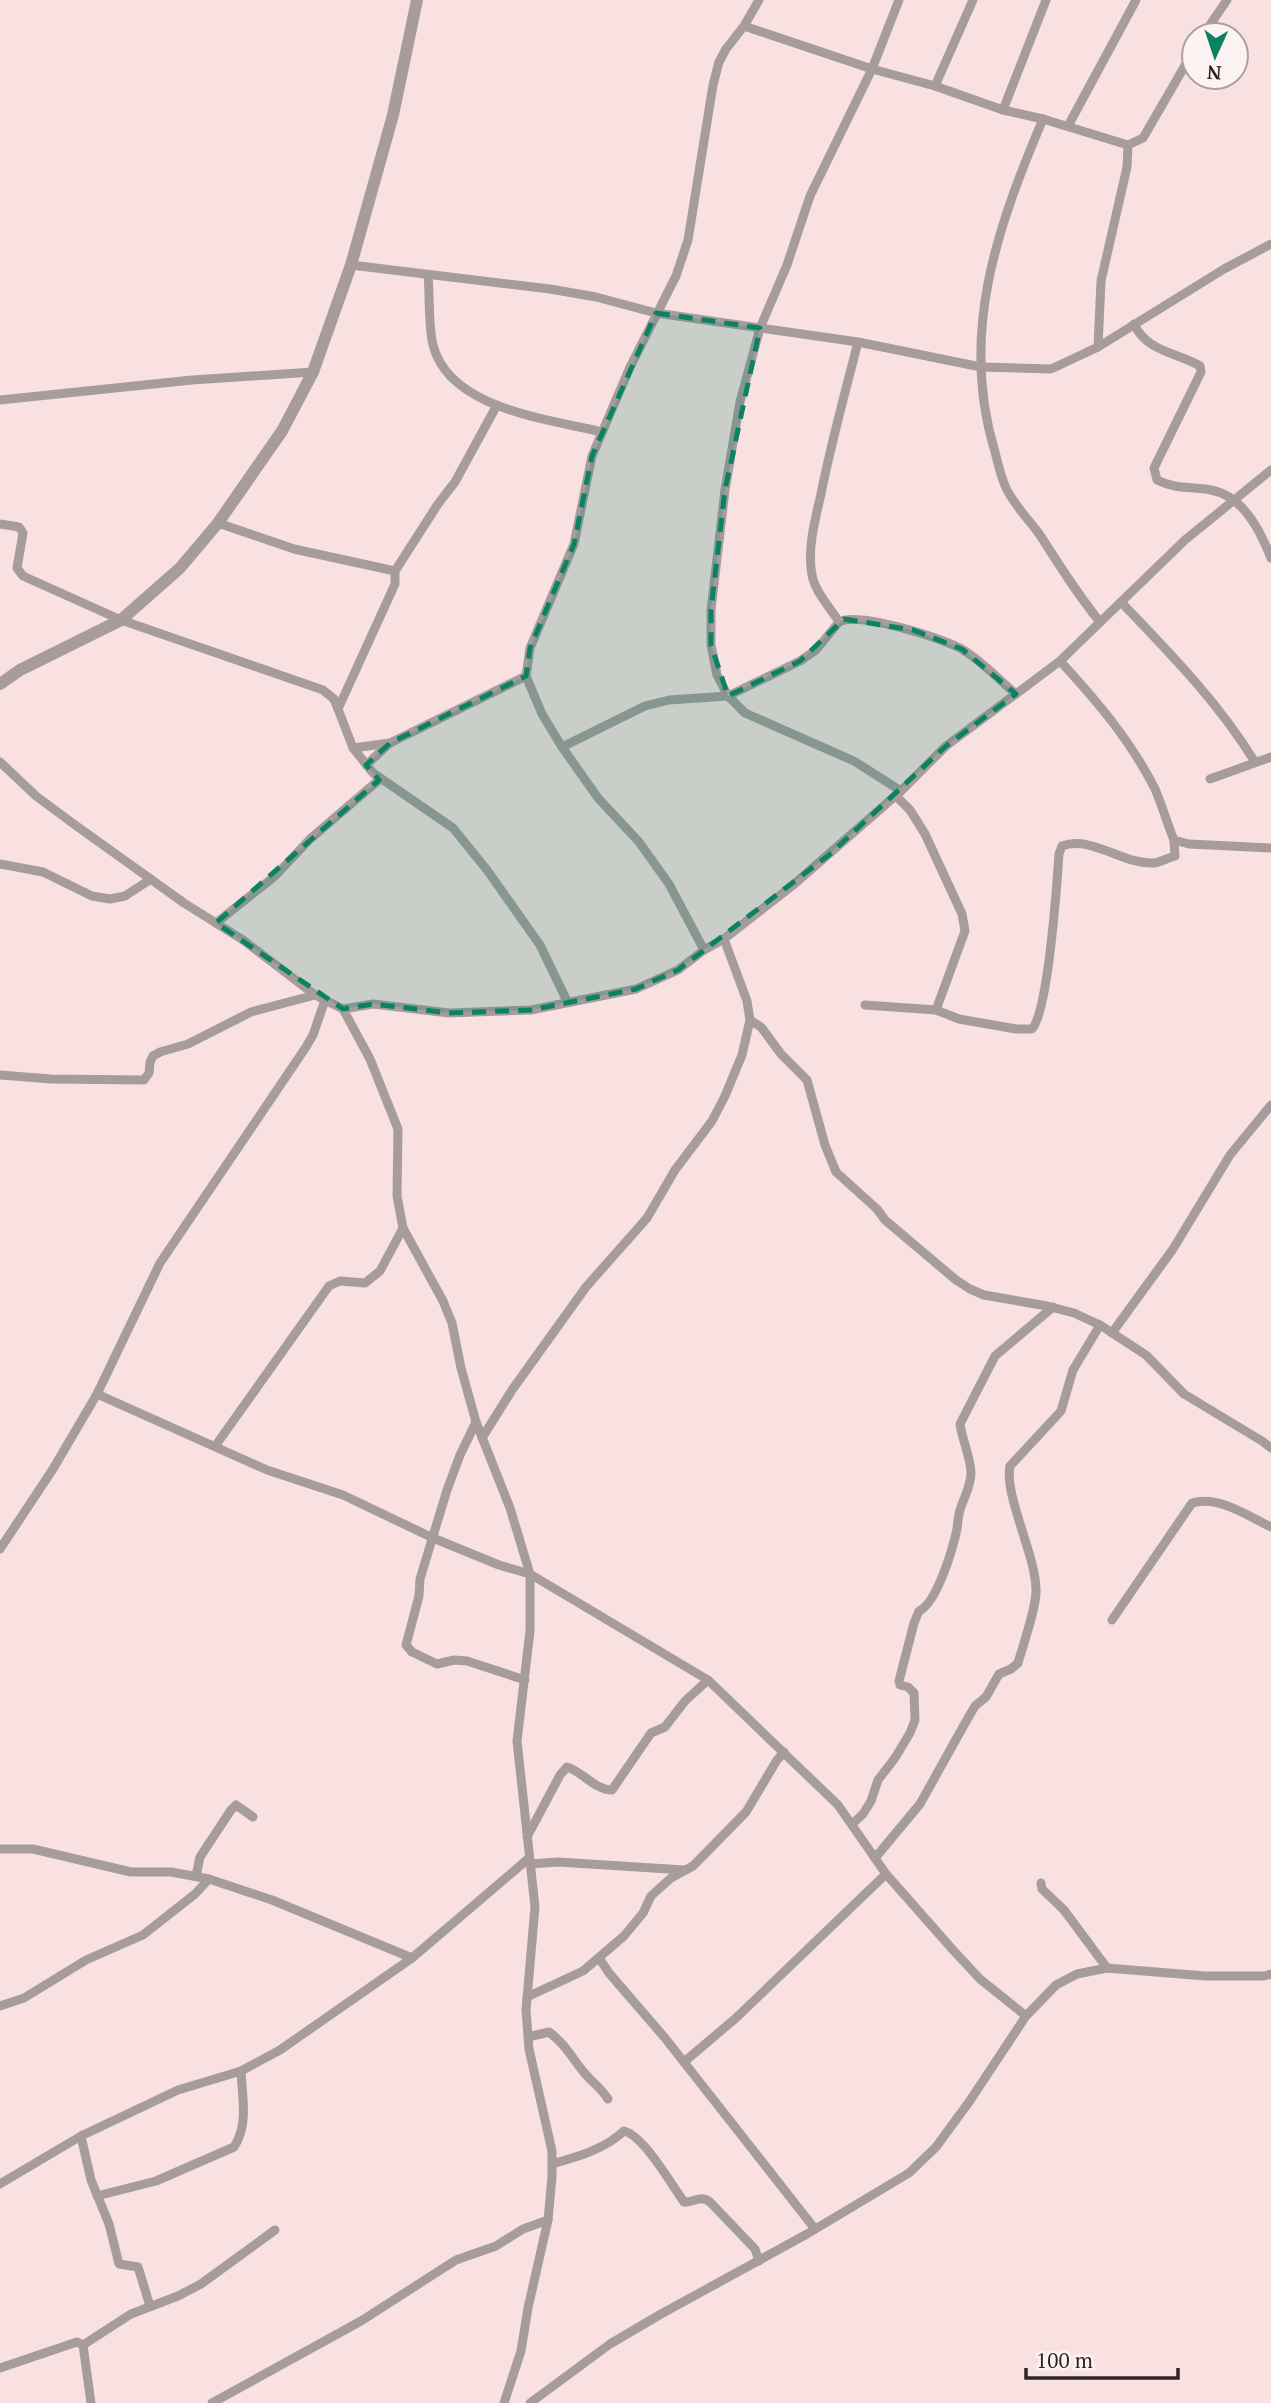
<svg xmlns="http://www.w3.org/2000/svg" width="1271" height="2403" font-family="'PT Serif',serif">
  <style>
    .lines { fill: none; stroke-linecap: round; stroke-linejoin: round }
    .minor { stroke: #a79c9c; stroke-width: 9 }
    .tertiary { stroke: #a79c9c; stroke-width: 12 }
    .marked { fill: #0b8363; fill-opacity: 0.2; stroke: #0b8363; stroke-width: 5; stroke-dasharray: 14 9; stroke-linejoin: round }
  </style>
  <rect width="100%" height="100%" fill="#fae1e1"/>
  <g class="lines">
    <g class="minor">
      <polyline points="899,0 872,69 810,196 787,265 760,328 740,402 725,490 711,610 711,645 717,675 728,696 745,713 854,761 901,791"/>
      <polyline points="744,26 872,69 935,86 1003,110 1043,119 1128,145"/>
      <polyline points="1203,35 1227,0"/>
      <polyline points="935,86 973,0"/>
      <polyline points="1003,110 1046,0"/>
      <path d="M1043,119c-46,109 -84,215 -48,333 3,12 6,25 11,36 8,17 23,32 34,47 19,30 38,60 60,87"/>
      <polyline points="1068,126 1136,0"/>
      <polyline points="351,265 550,289 596,297 656,313 858,342 981,367 1051,369 1098,347 1224,269 1271,244"/>
      <path d="M428,275c2,22 0,48 5,70 16,64 115,74 169,87"/>
      <path d="M1134,324c13,28 42,28 66,42l1,6 -47,96 3,12c20,10 34,6 54,10 32,6 49,40 60,68"/>
      <polyline points="1098,347 1101,281 1127,167 1128,145 1143,138 1194,50"/>
      <polyline points="0,400 192,380 313,372"/>
      <polyline points="497,405 455,482 438,504 395,571 395,584 338,709 353,748 373,773 453,828 487,870 540,945 567,1001"/>
      <polyline points="218,523 294,549 395,571"/>
      <polyline points="0,524 19,527 23,533 17,568 23,576 121,620 323,690 334,699 338,709"/>
      <path d="M1121,602c49,51 97,100 134,160"/>
      <path d="M839,622c-9,-15 -24,-30 -27,-47 -5,-26 3,-55 9,-81 10,-51 24,-101 37,-152"/>
      <path d="M1060,661c36,39 71,80 95,128 7,16 12,34 19,51l15,4 82,4"/>
      <path d="M562,747l83,-41 24,-6 59,-4 72,-35 16,-11 23,-28c20,-11 100,16 121,26 20,11 38,31 56,46"/>
      <polyline points="353,748 390,743"/>
      <polyline points="0,762 36,796 71,822 184,903 243,940 315,995 343,1009 370,1059 398,1129 397,1196 403,1228 443,1301 452,1323 461,1368 476,1422 510,1508 530,1574 530,1631 517,1741 535,1907 526,2010 529,2049 552,2151 552,2177 548,2220 528,2308 521,2351 504,2403"/>
      <polyline points="366,765 390,743 526,676"/>
      <polyline points="1210,779 1271,757"/>
      <polyline points="896,796 910,810 925,834 962,914 965,931 936,1010"/>
      <polyline points="0,864 43,872 92,896 110,899 125,896 151,879"/>
      <polyline points="216,923 275,876 310,839 380,779"/>
      <polyline points="704,950 669,884 639,842 598,798 562,747 542,714 526,676 530,648 574,544 592,456 630,367 676,276 688,240 713,85 719,62 726,49 744,26 759,0"/>
      <path d="M865,1005l71,5 23,9 57,10h16c16,-17 25,-145 27,-175l3,-8c30,-11 61,19 92,17 6,-1 14,-5 21,-7l-1,-16"/>
      <polyline points="343,1009 373,1004 449,1013 531,1010 636,989 678,970 704,950 724,939 792,886 901,791 946,746 1060,661 1185,540 1271,470"/>
      <polyline points="750,1020 761,1027 781,1054 807,1080 825,1145 836,1172 877,1209 885,1220 956,1280 970,1289 984,1295 1047,1306 1074,1313 1100,1325 1146,1355 1184,1394 1262,1441 1271,1448"/>
      <polyline points="0,1075 51,1079 144,1080 149,1073 150,1062 153,1056 160,1052 188,1044 251,1012 315,995"/>
      <polyline points="1112,1333 1173,1249 1230,1155 1271,1105"/>
      <polyline points="97,1394 267,1470 343,1495 433,1538 499,1565 530,1574 708,1680 838,1805 886,1874 953,1950 980,1979 1026,2016"/>
      <polyline points="476,1422 460,1455 447,1490 420,1579 419,1596 406,1645 412,1652 437,1664 454,1660 467,1661 525,1680"/>
      <polyline points="482,1438 512,1390 586,1287 647,1218 675,1170 712,1121 725,1096 742,1055 750,1020 747,1001 724,939"/>
      <polyline points="216,1445 329,1286 340,1281 365,1283 380,1271 403,1228"/>
      <polyline points="0,1549 53,1469 97,1394 160,1263 306,1047 313,1035 325,1000"/>
      <path d="M1112,1620l80,-117c26,-8 56,13 79,24"/>
      <path d="M852,1824l11,-10 8,-13 7,-21 17,-22 15,-25 5,-13 -1,-27 -6,-6 -8,-2 -1,-4 15,-58 5,-12c18,-8 34,-63 38,-82 1,-7 1,-15 4,-22 4,-12 10,-21 10,-35 -1,-16 -9,-33 -11,-48l35,-68 58,-49"/>
      <path d="M527,1837l33,-62 7,-8c16,5 28,23 45,23l39,-57 14,-6 20,-26 23,-21"/>
      <polyline points="0,1849 33,1849 131,1872 171,1872 209,1879 272,1900 412,1958"/>
      <path d="M875,1858l45,-54 44,-79 11,-19 11,-9 13,-23 12,-5 7,-6c5,-18 19,-57 18,-74 -1,-36 -32,-94 -26,-123l51,-55 12,-41 27,-45"/>
      <polyline points="530,1864 558,1862 684,1870"/>
      <polyline points="196,1876 200,1857 231,1810 236,1805 253,1817"/>
      <polyline points="1041,1883 1042,1889 1064,1910 1107,1968"/>
      <polyline points="599,1958 609,1973 665,2038 815,2229"/>
      <polyline points="527,1997 583,1971 624,1936 643,1913 651,1896 671,1878 693,1866 746,1812 777,1760 784,1752"/>
      <polyline points="0,2006 24,1998 86,1960 143,1935 195,1894 209,1879"/>
      <path d="M528,2037l21,-5c15,11 22,24 33,38 9,12 17,15 26,29"/>
      <polyline points="684,2062 736,2018 886,1874"/>
      <polyline points="81,2136 91,2180 109,2224 119,2264 138,2267 150,2306"/>
      <path d="M552,2164c25,-7 53,-15 72,-33 20,5 47,53 60,71 10,1 16,-8 26,0l45,47 4,12"/>
      <polyline points="0,2184 81,2136 178,2090 241,2071 280,2050 412,1958 528,1859"/>
      <path d="M97,2196l59,-15 78,-34c15,-23 8,-50 7,-76"/>
      <polyline points="83,2345 131,2314 178,2296 201,2284 275,2230"/>
      <polyline points="0,2368 77,2342 83,2345 91,2403"/>
      <polyline points="212,2403 361,2321 456,2260 496,2246 523,2229 548,2220"/>
      <polyline points="530,2403 610,2344 661,2314 807,2234 909,2173 936,2147 969,2102 1026,2016 1056,1985 1077,1974 1107,1968 1205,1976 1264,1976 1271,1974"/>
    </g>
    <polyline class="tertiary" points="0,684 20,670 121,620 180,568 218,523 282,431 313,372 351,265 393,115 417,0"/>
  </g>
  <path class="marked" d="M656,313l104,15 -35,162 -14,120v35l17,51 72,-35 44,-42 69,11 49,19 54,45 -70,52 -117,109 -151,115 -42,19 -105,21 -82,3 -76,-9 -30,5 -127,-86 163,-143 -13,-15 24,-22 136,-67 4,-28 44,-104 18,-88z"/>
  <g transform="translate(1215 56) rotate(183)"><circle r="33" fill="#fdf3f3" stroke="#aaa0a0" stroke-width="2"/>
  <path d="M0-5L12 26L0 18L-12 26Z" fill="#0b8363"/>
  <text y="-10" font-size="19" font-weight="bold" text-anchor="middle" fill="#2d2424">N</text>
  </g>
  <path d="M1026 2368v10h152v-10" fill="none" stroke="#2d2424" stroke-width="3.5"/>
  <text x="1036" y="2368" font-size="21" fill="#2d2424" stroke="#fdf3f3" stroke-width="5" paint-order="stroke">100 m</text>
</svg>
